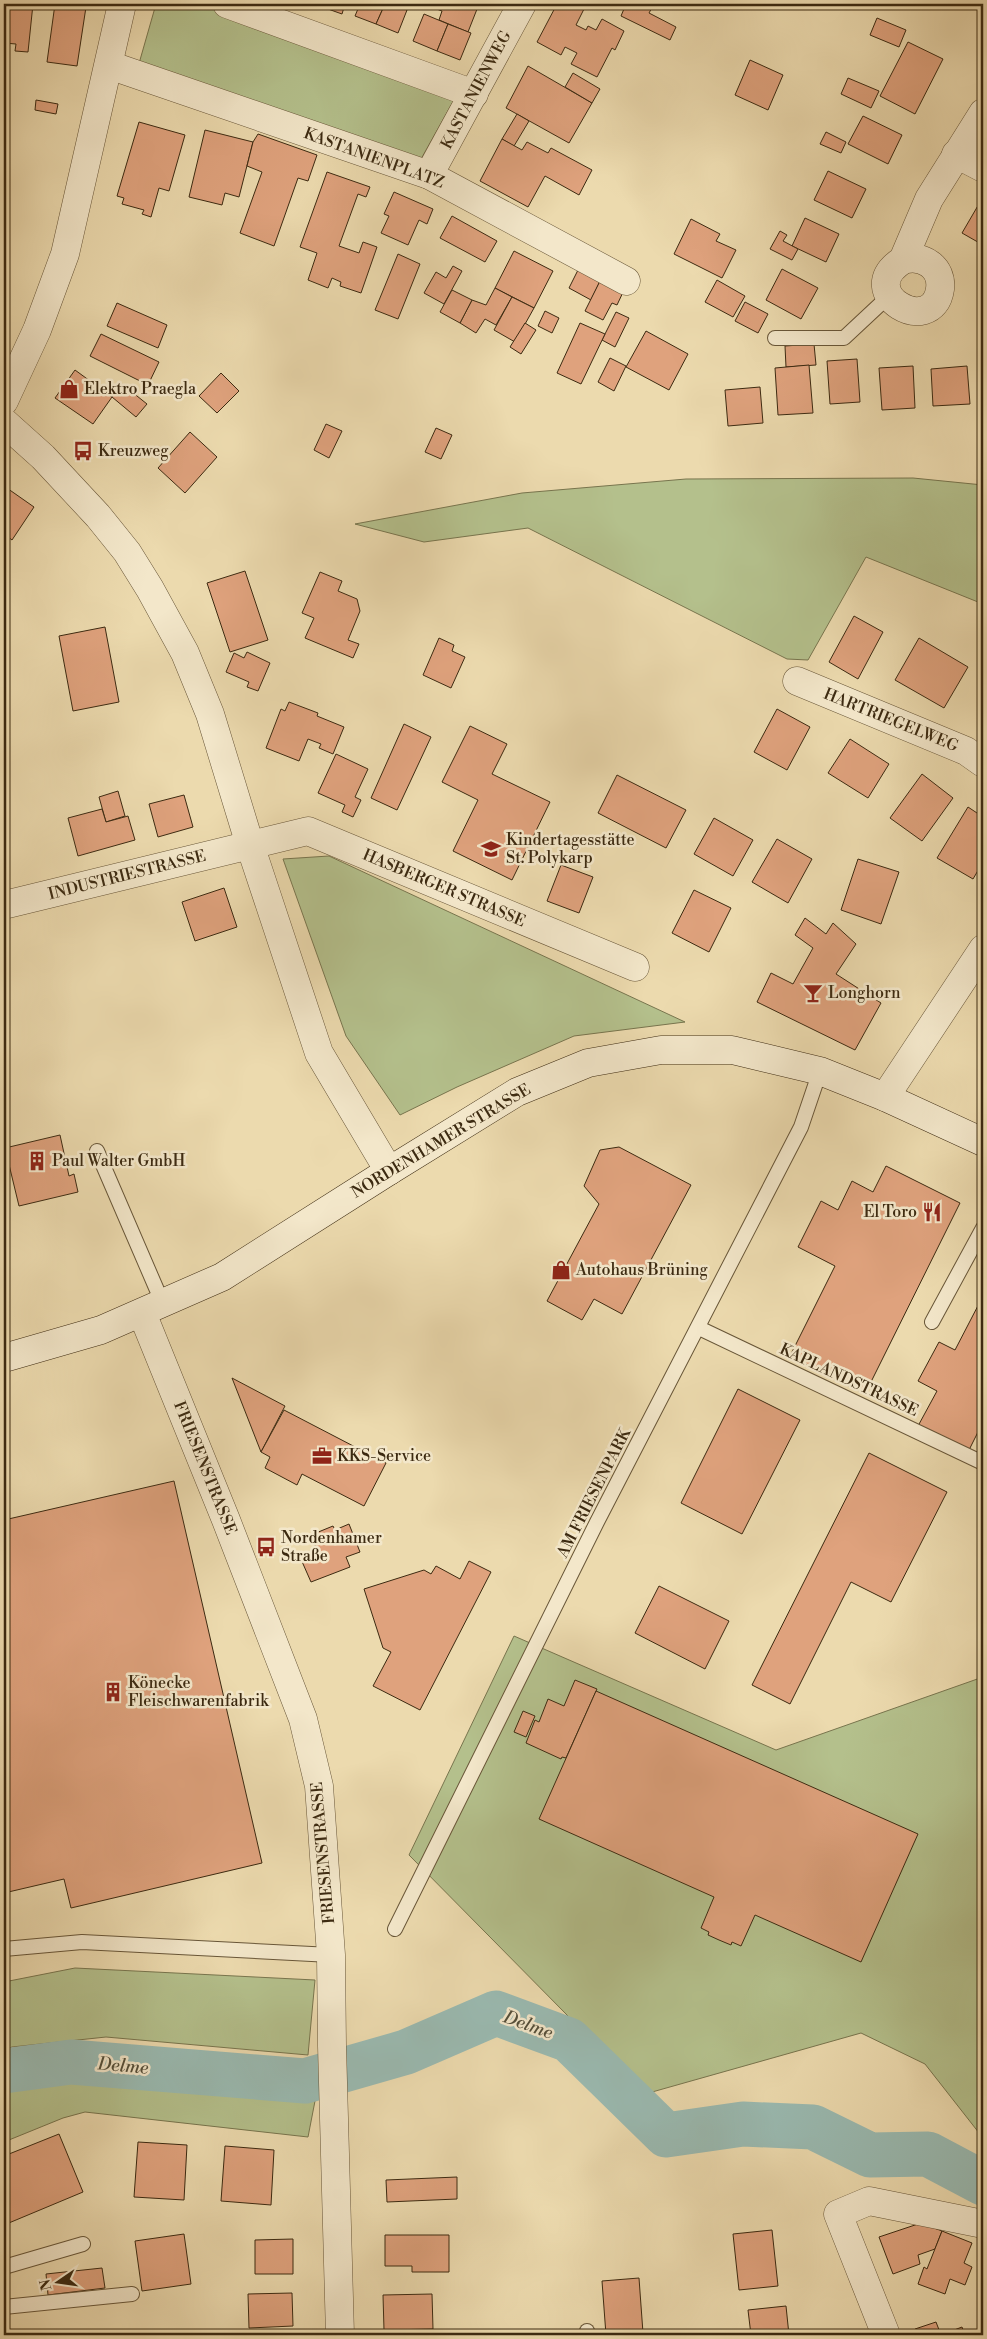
<svg xmlns="http://www.w3.org/2000/svg" width="987" height="2339" font-family="'Libre Bodoni',serif">
  <style>
    .green { fill: #b4c08c; stroke: #78754e }
    .lines { fill: none; stroke-linecap: round; stroke-linejoin: round }
    .river { stroke: #9abab1; stroke-width: 45 }
    .building { fill: #dfa27d; stroke: #3c2a11 }
    .lane-casing { stroke: #685638; stroke-width: 16 }
    .street-casing { stroke: #685638; stroke-width: 29 }
    .secondary-casing { stroke: #3c2a11; stroke-width: 29 }
    .lane { stroke: #f3e7ca; stroke-width: 14 }
    .street { stroke: #f3e7ca; stroke-width: 28 }
    .secondary { stroke: #f3e7ca; stroke-width: 28 }
    .labels { text-anchor: middle; dominant-baseline: central; stroke-width: 5; stroke-linejoin: round; paint-order: stroke }
    .street-label { font-size: 16px; fill: #3c2a11; stroke: #f3e7ca }
    .poi-label { font-size: 16px; fill: #3c2a11; stroke: #f3e7ca; text-anchor: start }
    .water-label { font-size: 18px; font-style: italic; fill: #544e39; stroke: #f3e7ca }
  </style>
  <rect width="100%" height="100%" fill="#ecdaae"/>
  <filter id="stains"><feTurbulence type="fractalNoise" baseFrequency=".004" numOctaves="4"/><feColorMatrix values="0 0 0 0 .2 0 0 0 0 .09 0 0 0 0 .02 0 0 0 .5 -.17"/></filter>
  <radialGradient id="worn" r=".72"><stop offset=".6" stop-color="#630" stop-opacity="0"/><stop offset="1" stop-color="#630" stop-opacity=".3"/></radialGradient>
  <g class="green">
    <polygon points="156,4 203,4 355,59 454,100 421,159 138,67"/>
    <polygon points="913,478 983,485 983,604 866,557 808,660 787,659 528,528 424,542 355,524 522,493 686,479"/>
    <polygon points="329,856 685,1022 574,1036 457,1087 400,1115 346,1036 283,859"/>
    <polygon points="514,1636 776,1750 983,1677 983,2138 925,2064 861,2033 645,2094 409,1855"/>
    <polygon points="75,1968 315,1980 308,2055 106,2037 12,2047 4,2050 4,1982"/>
    <polygon points="76,2078 315,2101 308,2137 85,2112 63,2118 4,2142 4,2088"/>
  </g>
  <g class="lines">
    <polyline class="river" points="4,2071 71,2062 305,2081 406,2052 496,2013 569,2040 666,2135 743,2124 813,2127 870,2155 928,2154 983,2183"/>
  </g>
  <g class="building">
    <polygon points="4,4 33,4 28,52 15,51 16,44 4,43"/>
    <polygon points="55,4 86,7 77,66 47,62"/>
    <polygon points="314,4 345,4 342,14"/>
    <polygon points="360,4 385,4 376,24 355,16"/>
    <polygon points="385,4 391,4 407,10 398,33 376,24"/>
    <polygon points="436,4 479,4 468,32 439,20 442,11 434,8"/>
    <polygon points="557,4 573,4 584,9 576,25 586,30 588,26 596,30 602,19 624,31 615,50 612,48 597,77 571,64 577,53 565,47 561,55 537,42"/>
    <polygon points="626,4 654,4 649,13 676,27 670,40 621,16"/>
    <polygon points="424,14 448,24 437,51 413,41"/>
    <polygon points="877,18 906,30 899,47 870,35"/>
    <polygon points="448,24 471,33 460,60 437,51"/>
    <polygon points="908,42 943,59 915,114 880,96"/>
    <polygon points="750,60 783,75 768,110 735,95"/>
    <polygon points="528,66 592,103 569,143 506,108"/>
    <polygon points="573,73 600,89 592,103 565,87"/>
    <polygon points="848,78 879,91 871,108 841,94"/>
    <polygon points="36,100 58,104 56,114 35,110"/>
    <polygon points="517,114 529,121 514,146 502,139"/>
    <polygon points="863,116 902,135 888,164 848,144"/>
    <polygon points="139,122 185,135 169,191 159,188 151,217 142,214 144,210 122,204 124,198 117,196"/>
    <polygon points="205,130 253,142 239,197 225,193 222,205 189,197"/>
    <polygon points="826,132 846,142 841,153 820,144"/>
    <polygon points="258,134 317,155 308,181 298,178 274,246 240,233 262,172 247,166 253,142"/>
    <polygon points="502,139 522,150 527,142 548,153 551,148 592,170 579,195 545,176 528,207 480,181"/>
    <polygon points="828,171 866,189 852,218 814,200"/>
    <polygon points="327,172 370,187 366,197 358,194 339,246 359,253 363,242 377,247 361,293 340,286 341,282 332,278 328,288 308,280 317,253 300,247"/>
    <polygon points="394,192 433,209 427,224 419,220 408,245 381,233 389,216 384,214"/>
    <polygon points="983,197 983,245 962,233"/>
    <polygon points="452,216 497,241 485,262 440,238"/>
    <polygon points="805,218 839,234 826,262 792,246"/>
    <polygon points="691,219 720,234 716,241 736,250 722,278 674,254"/>
    <polygon points="780,231 787,235 783,241 798,249 792,260 770,249"/>
    <polygon points="514,251 553,271 534,308 495,288"/>
    <polygon points="398,254 420,264 398,319 375,310"/>
    <polygon points="453,266 462,271 444,304 424,293 436,272 446,278"/>
    <polygon points="580,266 602,277 591,300 569,288"/>
    <polygon points="782,269 818,288 801,319 766,300"/>
    <polygon points="602,277 625,288 617,305 612,303 603,320 585,311"/>
    <polygon points="717,280 745,296 733,317 705,302"/>
    <polygon points="495,288 512,297 496,325 485,319 476,333 460,323 472,300 486,305"/>
    <polygon points="452,290 472,300 460,323 440,312"/>
    <polygon points="512,297 534,308 515,342 494,330"/>
    <polygon points="745,302 768,314 758,333 735,321"/>
    <polygon points="117,303 167,325 158,348 107,326"/>
    <polygon points="545,311 559,318 552,333 538,326"/>
    <polygon points="616,312 629,318 615,347 602,340"/>
    <polygon points="525,323 536,330 521,354 510,347"/>
    <polygon points="580,323 605,334 581,384 557,373"/>
    <polygon points="646,331 688,354 669,390 626,367"/>
    <polygon points="101,334 159,362 148,385 90,356"/>
    <polygon points="814,344 816,365 786,367 785,346"/>
    <polygon points="610,358 626,366 614,391 598,382"/>
    <polygon points="857,359 860,402 830,404 827,361"/>
    <polygon points="809,365 813,413 778,415 775,368"/>
    <polygon points="913,366 915,408 882,410 879,368"/>
    <polygon points="967,366 970,404 933,406 931,369"/>
    <polygon points="75,370 112,397 93,424 55,398"/>
    <polygon points="221,373 239,391 217,413 199,396"/>
    <polygon points="122,384 147,404 136,417 112,397"/>
    <polygon points="760,387 763,423 728,426 725,390"/>
    <polygon points="326,424 342,431 329,458 314,450"/>
    <polygon points="436,428 452,435 441,459 425,452"/>
    <polygon points="190,432 217,457 185,493 158,468"/>
    <polygon points="4,486 34,507 12,540 4,534"/>
    <polygon points="245,571 268,640 230,652 207,583"/>
    <polygon points="320,572 342,581 338,591 357,599 360,611 348,640 359,644 353,658 305,638 314,618 302,613"/>
    <polygon points="854,616 883,632 858,679 829,662"/>
    <polygon points="105,627 119,702 73,711 59,636"/>
    <polygon points="439,638 454,645 452,651 465,657 451,688 423,675"/>
    <polygon points="919,638 968,667 944,708 895,680"/>
    <polygon points="247,652 270,663 258,691 247,687 249,682 226,672 234,653 244,658"/>
    <polygon points="289,702 318,713 317,716 344,727 333,754 319,748 321,744 308,739 299,761 266,748 281,709 285,711"/>
    <polygon points="777,709 810,727 787,770 754,752"/>
    <polygon points="404,724 431,737 397,810 371,798"/>
    <polygon points="470,726 507,744 492,774 550,802 512,880 453,851 478,800 442,782"/>
    <polygon points="850,739 889,764 868,798 828,773"/>
    <polygon points="336,754 368,769 355,797 361,800 353,817 342,812 345,805 318,793"/>
    <polygon points="922,774 953,798 922,841 890,818"/>
    <polygon points="617,775 686,810 666,848 598,813"/>
    <polygon points="118,791 125,816 106,822 99,797"/>
    <polygon points="184,795 193,827 158,837 149,804"/>
    <polygon points="968,807 983,817 983,862 973,879 937,858"/>
    <polygon points="102,809 106,822 128,816 135,840 78,856 68,818"/>
    <polygon points="714,818 753,840 733,876 694,854"/>
    <polygon points="777,839 812,859 788,903 752,882"/>
    <polygon points="858,859 899,872 881,924 841,910"/>
    <polygon points="561,865 593,877 579,913 547,901"/>
    <polygon points="224,888 237,927 195,941 182,902"/>
    <polygon points="694,890 731,908 709,952 672,933"/>
    <polygon points="805,918 826,934 833,923 856,944 836,974 881,1003 855,1050 757,1002 771,973 793,984 813,948 795,935"/>
    <polygon points="60,1135 69,1176 74,1174 78,1192 19,1206 5,1148"/>
    <polygon points="619,1147 691,1185 622,1314 594,1299 582,1320 547,1301 599,1204 584,1186 600,1150"/>
    <polygon points="886,1166 960,1203 865,1394 790,1356 835,1266 798,1247 821,1201 838,1210 852,1181 873,1192"/>
    <polygon points="983,1296 983,1422 968,1452 918,1426 937,1391 918,1381 939,1342 955,1350"/>
    <polygon points="232,1378 285,1406 261,1452"/>
    <polygon points="738,1389 800,1420 742,1534 681,1503"/>
    <polygon points="284,1410 386,1463 364,1506 302,1474 297,1485 265,1468 270,1457 261,1452"/>
    <polygon points="869,1453 947,1492 891,1602 851,1582 790,1704 752,1685"/>
    <polygon points="174,1481 262,1863 71,1908 64,1879 4,1893 4,1520"/>
    <polygon points="349,1524 360,1552 346,1557 350,1567 311,1582 300,1557 317,1550 311,1535 333,1526 335,1530"/>
    <polygon points="469,1561 491,1572 420,1710 373,1686 391,1652 383,1648 364,1589 424,1570 431,1574 436,1566 460,1579"/>
    <polygon points="659,1586 729,1621 705,1669 635,1633"/>
    <polygon points="575,1680 597,1689 566,1758 562,1757 561,1759 526,1743 535,1720 539,1722 548,1699 564,1706"/>
    <polygon points="596,1691 918,1834 861,1962 755,1915 741,1946 732,1942 731,1945 719,1940 708,1935 709,1932 701,1928 714,1897 539,1819"/>
    <polygon points="523,1711 535,1716 526,1737 514,1732"/>
    <polygon points="59,2134 83,2192 4,2225 4,2156"/>
    <polygon points="138,2142 187,2145 184,2200 134,2197"/>
    <polygon points="225,2146 274,2150 271,2205 221,2201"/>
    <polygon points="457,2177 457,2199 387,2202 386,2180"/>
    <polygon points="921,2223 942,2231 935,2249 918,2255 920,2264 893,2274 879,2237"/>
    <polygon points="772,2230 778,2286 739,2290 733,2234"/>
    <polygon points="942,2231 972,2243 964,2263 972,2267 965,2285 950,2279 945,2294 918,2284 924,2267 927,2269"/>
    <polygon points="184,2234 191,2284 142,2291 135,2241"/>
    <polygon points="385,2235 449,2235 449,2272 412,2272 412,2266 385,2266"/>
    <polygon points="293,2239 293,2274 255,2274 255,2240"/>
    <polygon points="102,2268 105,2288 48,2295 46,2274"/>
    <polygon points="639,2278 643,2333 606,2335 602,2281"/>
    <polygon points="292,2293 293,2326 249,2328 248,2294"/>
    <polygon points="432,2294 433,2329 384,2330 383,2295"/>
    <polygon points="786,2306 789,2335 751,2335 748,2310"/>
    <polygon points="936,2322 941,2335 962,2327 965,2335 917,2335 915,2329"/>
  </g>
  <g class="lines">
    <defs>
      <g id="lane">
        <polyline points="775,338 844,338 889,296"/>
        <polyline points="97,1151 163,1304"/>
        <polyline points="932,1322 983,1228"/>
        <polyline points="699,1328 983,1463"/>
        <polyline points="395,1929 597,1522 801,1127 820,1071"/>
        <polyline points="4,1949 82,1942 331,1955"/>
        <polyline points="4,2267 83,2244"/>
        <polyline points="4,2307 132,2294"/>
        <polyline points="587,2331 587,2335"/>
      </g>
      <g id="street">
        <polyline points="227,4 474,94"/>
        <polyline points="109,65 429,175 626,281"/>
        <polyline points="956,154 983,168"/>
        <polyline points="429,175 522,4"/>
        <path d="M903,260c19,-6 40,7 37,29 -7,50 -89,4 -37,-29l26,-61 54,-86"/>
        <polyline points="4,401 37,330 65,254 122,4"/>
        <polyline points="4,422 43,457 98,516 127,552 150,589 185,653 210,714 250,845 319,1053 389,1171"/>
        <polyline points="797,681 966,751 983,763"/>
        <polyline points="4,905 308,831 635,967"/>
        <polyline points="885,1097 983,949"/>
        <polyline points="142,1313 226,1520 303,1719 319,1786 331,1955 332,2046 340,2335"/>
        <polyline points="886,2335 838,2214 869,2201 983,2224"/>
      </g>
      <polyline id="secondary" points="4,1358 101,1330 222,1277 389,1171 517,1092 588,1063 661,1050 732,1050 820,1071 885,1097 983,1142"/>
    </defs>
    <use href="#lane" class="lane-casing"/>
    <use href="#street" class="street-casing"/>
    <use href="#secondary" class="secondary-casing"/>
    <use href="#lane" class="lane"/>
    <use href="#street" class="street"/>
    <use href="#secondary" class="secondary"/>
  </g>
  <defs>
    <symbol id="shop-bare" viewBox="-9 -9 18 18"><path d="M-5-2.5h2.3a2.7 3.5 0 0 1 5.4 0H5L5.5 6h-11ZM-1.5-2.5h3a1.5 2.3 0 0 0-3 0Z" fill="#8f2418" stroke="#f3e7ca" stroke-width="2.5" paint-order="stroke"/></symbol>
    <symbol id="bus-bare" viewBox="-9 -9 18 18"><path d="M-5-6H5V4H4V6H2V4H-2V6H-4V4H-5ZM-3.5-4V0h7V-4ZM-3.5 1.2v1.5H-2V1.2ZM2 1.2v1.5H3.5V1.2Z" fill="#8f2418" stroke="#f3e7ca" stroke-width="2.5" paint-order="stroke"/></symbol>
    <symbol id="school-bare" viewBox="-9 -9 18 18"><path d="M0-5L7-2L0 1L-7-2ZM-4 1L0 2.5L4 1V4Q0 6-4 4Z" fill="#8f2418" stroke="#f3e7ca" stroke-width="2.5" paint-order="stroke"/></symbol>
    <symbol id="bar-bare" viewBox="-9 -9 18 18"><path d="M-6-5H6L.8 .8V4.5H3.5V6h-7V4.5H-.8V.8Z" fill="#8f2418" stroke="#f3e7ca" stroke-width="2.5" paint-order="stroke"/></symbol>
    <symbol id="building-bare" viewBox="-9 -9 18 18"><path d="M-4-6H4V6H1V3H-1V6H-4ZM-2.5-4.3h1.7v1.8h-1.7ZM.8-4.3h1.7v1.8H.8ZM-2.5-1h1.7V.8h-1.7ZM.8-1h1.7V.8H.8Z" fill="#8f2418" stroke="#f3e7ca" stroke-width="2.5" paint-order="stroke"/></symbol>
    <symbol id="restaurant-bare" viewBox="-9 -9 18 18"><path d="M-5-6h1v4h1v-4h1v4h1v-4h1v5L-1.5 .5V6h-2V.5L-5-1ZM5-6V6H3V1.5H1.5Q1.5-4 5-6Z" fill="#8f2418" stroke="#f3e7ca" stroke-width="2.5" paint-order="stroke"/></symbol>
    <symbol id="office-bare" viewBox="-9 -9 18 18"><path d="M-6-3h4V-5.5h4V-3h4V5H-6ZM-1-4.5V-3h2v-1.5ZM-6 0V1H6V0Z" fill="#8f2418" stroke="#f3e7ca" stroke-width="2.5" paint-order="stroke"/></symbol>
  </defs>
  <g fill-rule="evenodd">
    <use href="#shop-bare" x="55" y="375" width="28" height="28"/>
    <use href="#bus-bare" x="69" y="437" width="28" height="28"/>
    <use href="#school-bare" x="477" y="835" width="28" height="28"/>
    <use href="#bar-bare" x="799" y="979" width="28" height="28"/>
    <use href="#building-bare" x="23" y="1147" width="28" height="28"/>
    <use href="#restaurant-bare" x="918" y="1198" width="28" height="28"/>
    <use href="#shop-bare" x="547" y="1256" width="28" height="28"/>
    <use href="#office-bare" x="308" y="1442" width="28" height="28"/>
    <use href="#bus-bare" x="252" y="1533" width="28" height="28"/>
    <use href="#building-bare" x="99" y="1678" width="28" height="28"/>
  </g>
  <g class="labels">
    <g class="street-label">
      <text transform="translate(476 90) rotate(-62)">KASTANIENWEG</text>
      <text transform="translate(374 158) rotate(20)">KASTANIENPLATZ</text>
      <text transform="translate(891 720) rotate(22)">HARTRIEGELWEG</text>
      <text transform="translate(127 875) rotate(-14)">INDUSTRIESTRASSE</text>
      <text transform="translate(444 888) rotate(23)">HASBERGER STRASSE</text>
      <text transform="translate(441 1141) rotate(-31)">NORDENHAMER STRASSE</text>
      <text transform="translate(849 1380) rotate(25)">KAPLANDSTRASSE</text>
      <text transform="translate(205 1468) rotate(68)">FRIESENSTRASSE</text>
      <text transform="translate(594 1493) rotate(-63)">AM FRIESENPARK</text>
      <text transform="translate(323 1853) rotate(-95)">FRIESENSTRASSE</text>
    </g>
    <g class="poi-label">
      <text x="84" y="389">Elektro Praegla</text>
      <text x="98" y="451">Kreuzweg</text>
      <text x="506" y="840">Kindertagesstätte<tspan x="506" dy="18">St. Polykarp</tspan></text>
      <text x="828" y="993">Longhorn</text>
      <text x="52" y="1161">Paul Walter GmbH</text>
      <text x="917" y="1212" text-anchor="end">El Toro</text>
      <text x="576" y="1270">Autohaus Brüning</text>
      <text x="337" y="1456">KKS-Service</text>
      <text x="281" y="1538">Nordenhamer<tspan x="281" dy="18">Straße</tspan></text>
      <text x="128" y="1683">Könecke<tspan x="128" dy="18">Fleischwarenfabrik</tspan></text>
    </g>
    <g class="water-label">
      <text transform="translate(528 2025) rotate(20)">Delme</text>
      <text transform="translate(123 2066) rotate(5)">Delme</text>
    </g>
  </g>
  <rect width="987" height="2339" fill="none" stroke="#ecdaae" stroke-width="20"/>
  <rect x="5" y="5" width="977" height="2329" fill="none" stroke="#3c2a11" stroke-width="2.5"/>
  <rect x="10" y="10" width="967" height="2319" fill="none" stroke="#3c2a11"/>
  <g transform="translate(58 2282) rotate(257)" stroke="#f3e7ca" stroke-width="4" paint-order="stroke">
  <path d="M0-4L9 19L0 12L-9 19Z" fill="#3c2a11"/>
  <text y="-8" font-size="14" font-weight="bold" text-anchor="middle" fill="#3c2a11">N</text>
  </g>
  <rect width="100%" height="100%" filter="url(#stains)"/>
  <rect width="100%" height="100%" fill="url(#worn)"/>
</svg>
